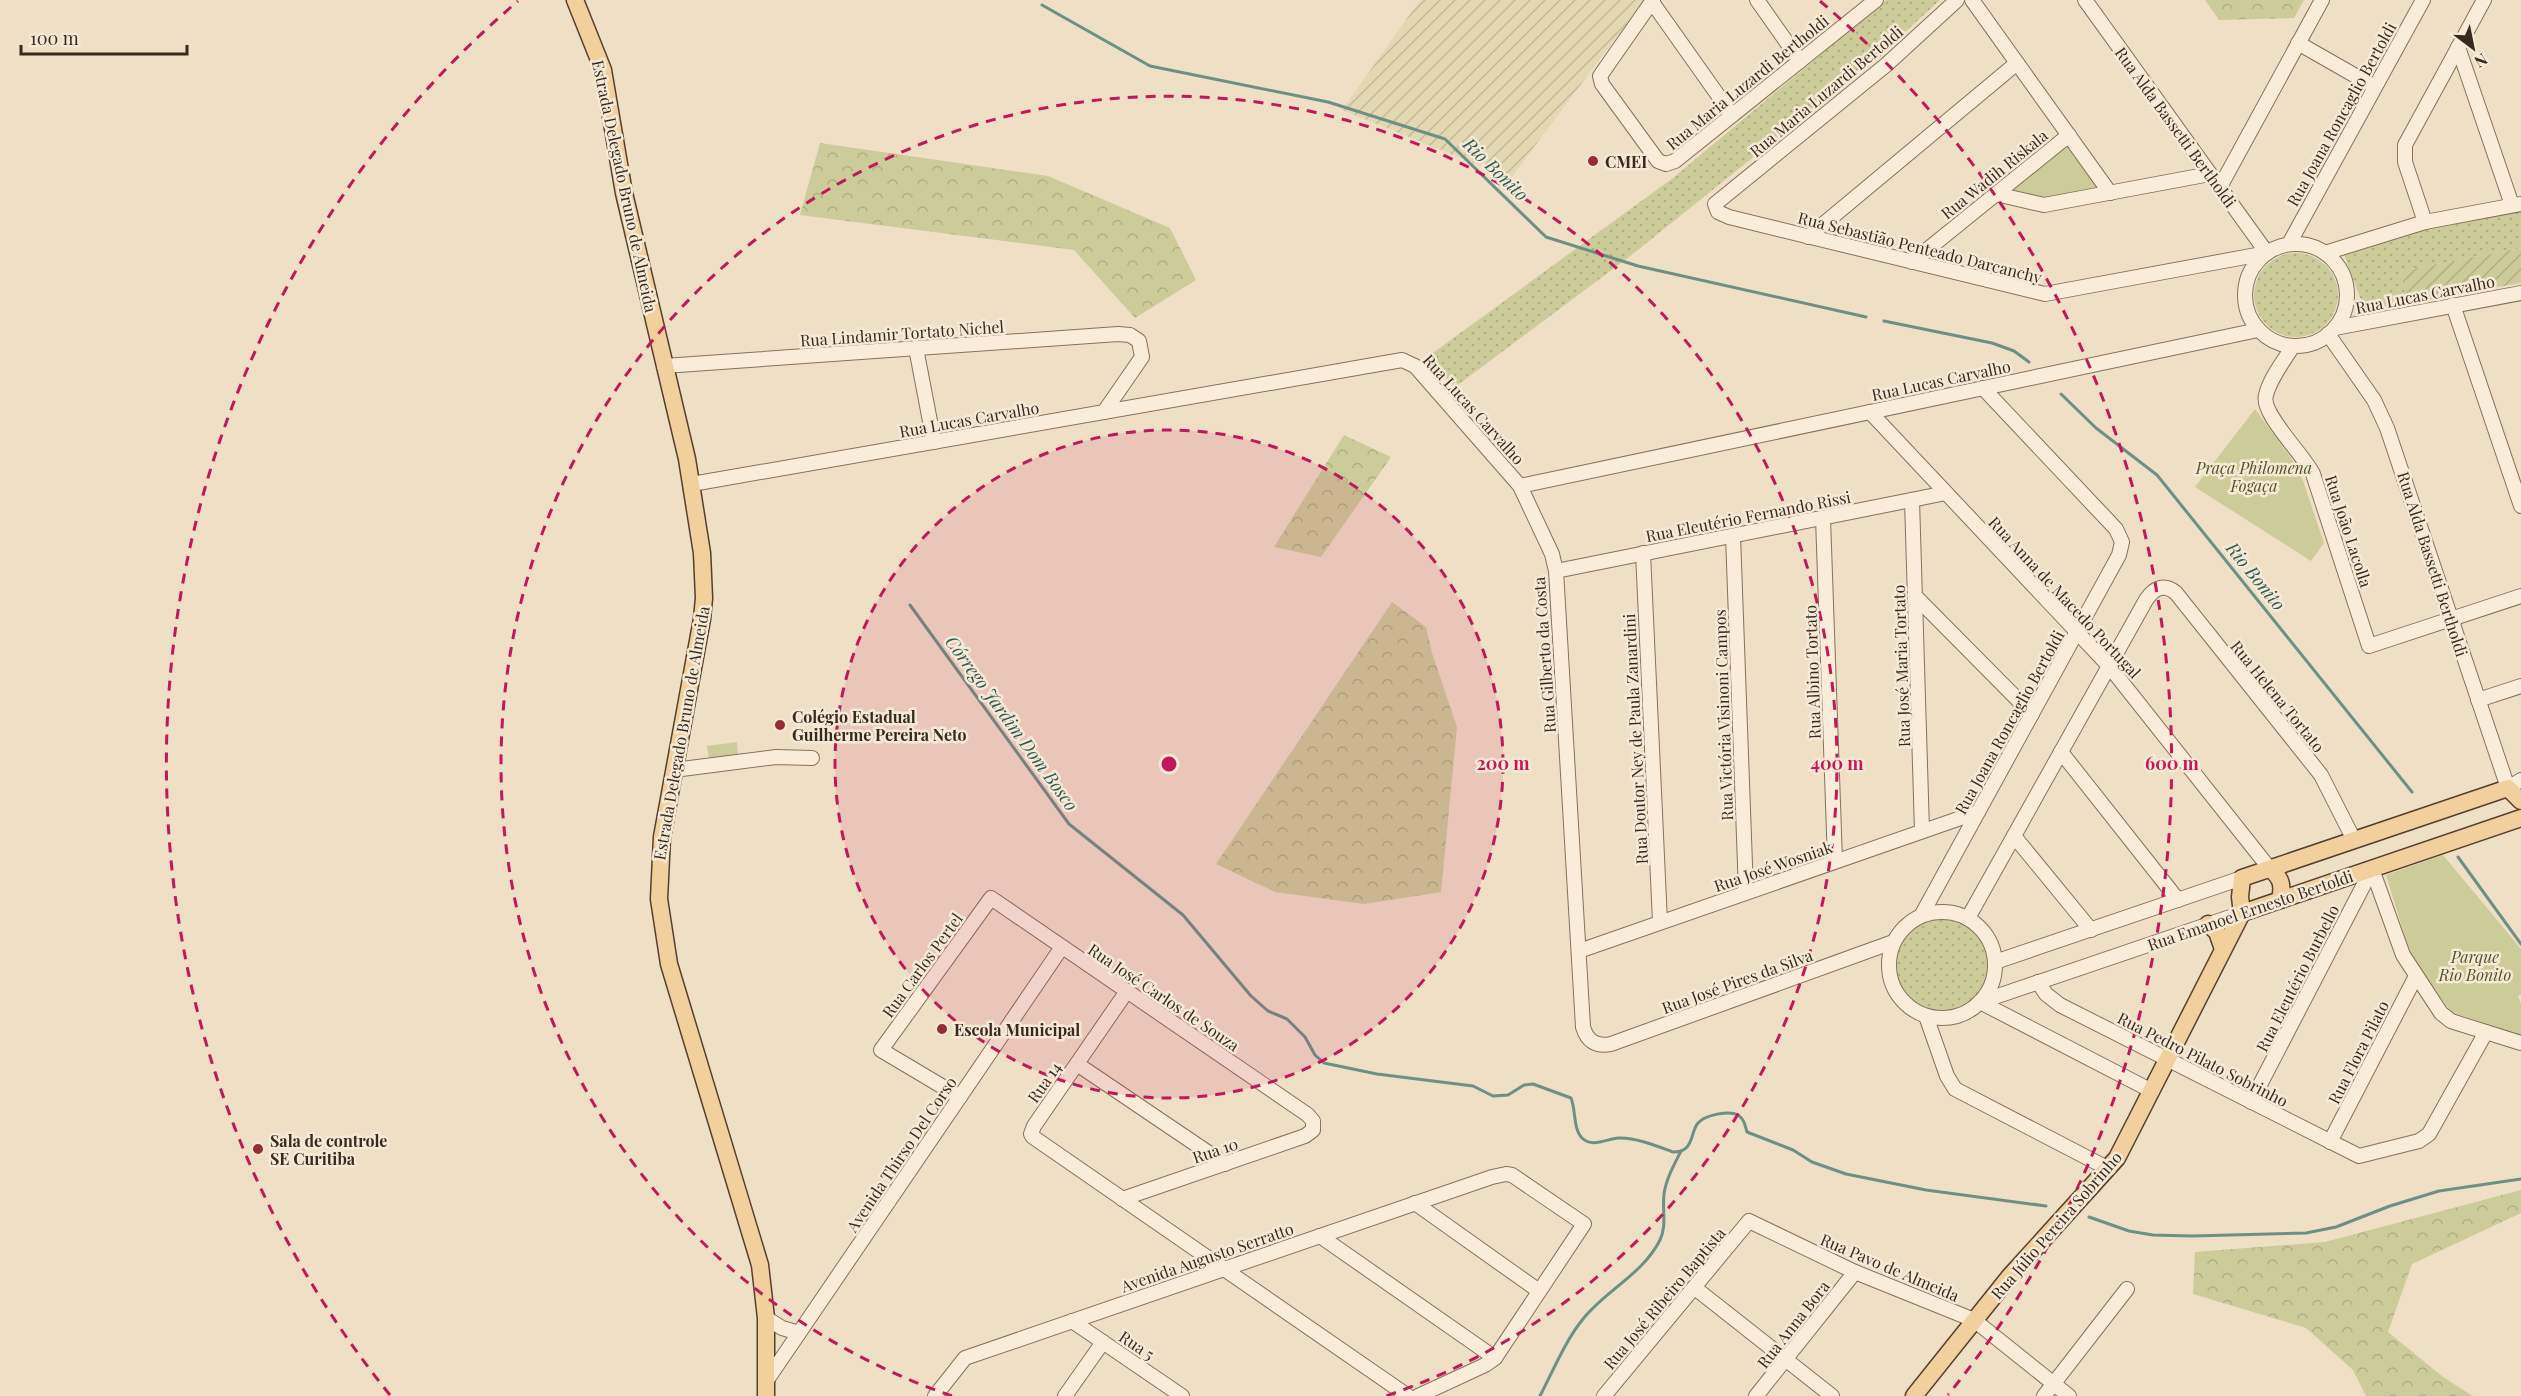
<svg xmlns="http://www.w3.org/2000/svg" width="2521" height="1396" font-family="'Playfair Display',serif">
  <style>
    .farmland { fill: url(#farmland-furrows) }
    .grass { fill: url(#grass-dots) }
    .forest { fill: url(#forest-crowns) }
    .park { fill: #cbcc99 }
    .garden { fill: url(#garden-furrows) }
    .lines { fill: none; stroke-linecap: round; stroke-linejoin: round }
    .stream { stroke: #6d9085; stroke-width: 3 }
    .minor-casing { stroke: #89705b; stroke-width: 16 }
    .major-casing { stroke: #573f2f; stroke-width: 19 }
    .minor { stroke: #f9edd9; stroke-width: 14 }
    .major { stroke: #f1d09e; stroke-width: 16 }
    .ring { fill: none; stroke: #c2185b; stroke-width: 3; stroke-dasharray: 10 8 }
    .poi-dot { fill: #982b35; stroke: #f6e9d5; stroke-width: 2 }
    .labels { text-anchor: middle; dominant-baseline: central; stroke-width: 5; stroke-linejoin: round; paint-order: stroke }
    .street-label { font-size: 16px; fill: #392a1f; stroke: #f6e9d5 }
    .poi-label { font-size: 16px; font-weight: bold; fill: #392a1f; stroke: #f6e9d5; text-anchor: start }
    .park-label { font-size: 16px; font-style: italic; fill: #4e5626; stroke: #f6e9d5 }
    .water-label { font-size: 18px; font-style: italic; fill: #2e5953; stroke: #f6e9d5 }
    .centre { fill: #c2185b; stroke: #f6e9d5; stroke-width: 3 }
    .ring-label { font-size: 18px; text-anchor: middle; font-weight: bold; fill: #c2185b; stroke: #f6e9d5; stroke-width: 5; stroke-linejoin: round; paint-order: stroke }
  </style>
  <defs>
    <pattern id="farmland-furrows" width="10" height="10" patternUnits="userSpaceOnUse" patternTransform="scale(1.5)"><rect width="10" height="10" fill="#e4d8b3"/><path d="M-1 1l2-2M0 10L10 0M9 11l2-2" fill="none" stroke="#c4ba9a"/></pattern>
    <pattern id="grass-dots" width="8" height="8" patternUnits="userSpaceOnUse" patternTransform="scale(1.5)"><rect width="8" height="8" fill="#cbcc99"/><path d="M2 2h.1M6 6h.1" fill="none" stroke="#afaf83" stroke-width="1.8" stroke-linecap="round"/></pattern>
    <pattern id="forest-crowns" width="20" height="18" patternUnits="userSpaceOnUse" patternTransform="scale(1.5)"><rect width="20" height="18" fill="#cbcc99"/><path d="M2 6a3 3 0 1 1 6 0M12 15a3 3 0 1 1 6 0" fill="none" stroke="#afaf83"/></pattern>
    <pattern id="garden-furrows" width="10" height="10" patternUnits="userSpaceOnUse" patternTransform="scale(1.5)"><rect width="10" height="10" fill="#cbcc99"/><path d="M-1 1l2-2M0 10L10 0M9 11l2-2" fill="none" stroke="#afaf83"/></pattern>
  </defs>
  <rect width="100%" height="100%" fill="#eedfc5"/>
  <polygon class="farmland" points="1420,0 1644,0 1511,178 1342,110"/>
  <g class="grass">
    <polygon points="1886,0 1940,0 1878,57 1629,257 1455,387 1426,358 1673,178"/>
    <polygon points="2521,210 2521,248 2400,271 2408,303 2365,311 2343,252 2423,228"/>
    <circle cx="2296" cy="295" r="42"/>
    <circle cx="1941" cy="964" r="47"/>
  </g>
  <g class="forest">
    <polygon points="2205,0 2304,0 2294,18 2219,20"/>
    <polygon points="820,143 1048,176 1170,228 1196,280 1135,318 1074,250 800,215"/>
    <polygon points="1344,435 1391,457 1321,557 1274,547"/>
    <polygon points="1392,602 1426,627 1432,653 1457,727 1441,892 1364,904 1275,892 1216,864"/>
    <polygon points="2521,1190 2521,1213 2412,1264 2388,1332 2443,1377 2473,1396 2366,1396 2353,1370 2306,1328 2193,1294 2195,1252 2325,1242"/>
  </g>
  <g class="park">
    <polygon points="2066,145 2097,187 2043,198 2012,190"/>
    <polygon points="2255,409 2299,469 2324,543 2311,561 2195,487"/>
    <polygon points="737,742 738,756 709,759 707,746"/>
    <polygon points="2443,855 2521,949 2521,994 2518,996 2521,1004 2521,1035 2451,1012 2410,953 2386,875"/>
  </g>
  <polygon class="garden" points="2521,248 2521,283 2408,303 2400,271"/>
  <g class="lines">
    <g class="stream">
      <polyline points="1042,5 1150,66 1328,102 1445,139 1546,237 1638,266 1866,317"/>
      <polyline points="1884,321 1992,343 2014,351 2029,362"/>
      <polyline points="2061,394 2096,428 2157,475 2412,792"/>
      <path d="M910,605l159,219 114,91 68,81 17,15 19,8 18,18 10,18 9,8 53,11 96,12 20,10 15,-1 16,-10 9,-1 38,14c5,12 2,31 11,40 10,10 25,1 36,0 17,-1 39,8 55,14 4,0 9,0 13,-4 7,-6 6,-18 12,-25 7,-8 31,-13 40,-8 6,4 7,10 9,17l46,18 19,12 34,12 80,16 120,16"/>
      <polyline points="2458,857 2521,944"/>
      <polyline points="2089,1217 2129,1231 2153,1235 2192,1236 2306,1233 2336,1227 2390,1206 2439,1191 2521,1179"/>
      <path d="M1540,1396c13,-25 25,-55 43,-77 22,-28 60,-45 77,-79 7,-14 2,-30 4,-46 2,-15 10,-29 17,-43"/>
    </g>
    <defs>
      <g id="minor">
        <polyline points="1653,0 1600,76 1602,84 1658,161 1666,164 1675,161 1876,0"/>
        <polyline points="1757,0 1800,61"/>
        <polyline points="1957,0 1886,65 1715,204 1718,212 1729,217 2045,294 2267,253 2085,0"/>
        <polyline points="1972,0 2110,193"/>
        <polyline points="1652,2 1732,115"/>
        <polyline points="2298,43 2375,87"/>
        <polyline points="2458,47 2512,205"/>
        <polyline points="2220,187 2322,0"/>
        <polyline points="1996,194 2044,205 2210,174"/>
        <polyline points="2425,222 2405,162 2405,145 2484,0"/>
        <polyline points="1808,237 2017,63"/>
        <polyline points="2289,244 2423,0"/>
        <circle cx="2296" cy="295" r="51"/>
        <polyline points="2325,253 2425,222 2521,204"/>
        <polyline points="1912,262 2069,135"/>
        <polyline points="2453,305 2521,506"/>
        <polyline points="2335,328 2521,293"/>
        <polyline points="2328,334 2374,400 2387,428 2508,788 2521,780"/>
        <path d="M2293,346c-9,15 -23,32 -27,49 -6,18 38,60 47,79l56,172 152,-50"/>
        <polyline points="916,348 934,442"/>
        <polyline points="664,366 1118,334 1130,335 1139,341 1142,357 1104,412"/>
        <polyline points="1870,412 2109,666 2270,869"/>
        <polyline points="692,484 1402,360 1415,366 1520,486 2258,330"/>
        <path d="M1520,486l32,68 4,17 27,456c4,14 13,20 28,17l282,-102"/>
        <polyline points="1912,500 1922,831"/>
        <polyline points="1823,518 1835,861"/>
        <polyline points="1733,536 1746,892"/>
        <polyline points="1643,553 1660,922"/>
        <polyline points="1556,571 1946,493"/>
        <polyline points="1915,596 2032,714"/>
        <polyline points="2478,700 2521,686"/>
        <polyline points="2061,752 2178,900"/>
        <polyline points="674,770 776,757 812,758"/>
        <polyline points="2014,836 2091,930"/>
        <polyline points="2372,869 2403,955 2441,1013 2451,1021 2521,1043"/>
        <circle cx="1942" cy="965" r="53"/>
        <polyline points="1921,916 2119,555 2122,542 2116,529 1983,388"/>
        <path d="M1968,918l178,-318c8,-12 18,-17 30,-7l145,182 33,65"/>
        <polyline points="1579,951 1978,812"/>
        <polyline points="1995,962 2242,878"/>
        <polyline points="2038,982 2046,994 2060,1005 2359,1156 2419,1141 2429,1134 2486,1032"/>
        <polyline points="1127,991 1034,1126 1031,1134 1033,1137 1408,1396"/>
        <polyline points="1980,1002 2242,913"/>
        <polyline points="1980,1002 2152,1091"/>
        <polyline points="1926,1016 1947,1076 1955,1089 2109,1169"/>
        <polyline points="1077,1064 1225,1164"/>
        <polyline points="960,1097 881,1050 991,898 1308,1115 1313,1121 1313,1130 1305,1136 1122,1199"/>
        <polyline points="2251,1102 2372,869"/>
        <polyline points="2330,1142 2416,976"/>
        <polyline points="1415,1203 1539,1291"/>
        <polyline points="1320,1236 1495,1358"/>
        <polyline points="1695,1288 1832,1396"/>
        <polyline points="766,1318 782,1328 799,1333"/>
        <polyline points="1072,1321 1182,1396"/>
        <polyline points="767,1380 1062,947"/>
        <polyline points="935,1396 965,1358 1492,1177 1506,1174 1512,1175 1584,1224 1495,1358 1485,1365 1418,1396"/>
        <polyline points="1065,1396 1103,1342"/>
        <polyline points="1604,1396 1749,1221 1855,1272 1974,1320 2069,1396"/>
        <polyline points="1756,1396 1855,1272"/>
        <polyline points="2044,1396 2127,1289"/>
      </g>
      <g id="major">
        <polyline points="575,0 603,70 624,193 687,459 702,553 704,598 702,619 662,837 659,899 669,964 760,1265 766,1318 766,1396"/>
        <path d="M2270,869c12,9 13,17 10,31"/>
        <polyline points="2242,913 2240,897 2242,878 2508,788 2521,801"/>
        <polyline points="2242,913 2521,818"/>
        <polyline points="2208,924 2217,932 2223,949"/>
        <polyline points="1914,1396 2010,1276 2117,1158 2242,913"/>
      </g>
    </defs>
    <use href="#minor" class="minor-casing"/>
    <use href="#major" class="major-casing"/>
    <use href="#minor" class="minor"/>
    <use href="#major" class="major"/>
  </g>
  <circle cx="1169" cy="764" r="334" fill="#c2185b" fill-opacity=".12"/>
  <g class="ring">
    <circle cx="1169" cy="764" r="334"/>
    <path d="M952 1396A668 668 0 1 1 1386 1396"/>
    <path d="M390 1395A1003 1003 0 0 1 518 1M1820 1A1003 1003 0 0 1 1948 1395"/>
  </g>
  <g class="poi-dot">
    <circle cx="1593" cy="161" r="6"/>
    <circle cx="780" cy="725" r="6"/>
    <circle cx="942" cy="1029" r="6"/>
    <circle cx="258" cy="1149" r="6"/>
  </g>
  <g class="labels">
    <g class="street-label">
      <text transform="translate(1747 82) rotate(-39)">Rua Maria Luzardi Bertholdi</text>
      <text transform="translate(1826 91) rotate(-40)">Rua Maria Luzardi Bertoldi</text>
      <text transform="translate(2341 114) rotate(-61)">Rua Joana Roncaglio Bertoldi</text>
      <text transform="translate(2176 127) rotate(54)">Rua Alda Bassetti Bertholdi</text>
      <text transform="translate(1994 174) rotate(-39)">Rua Wadih Riskala</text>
      <text transform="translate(625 186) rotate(78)">Estrada Delegado Bruno de Almeida</text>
      <text transform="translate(1920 247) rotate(14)">Rua Sebastião Penteado Darcanchy</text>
      <text transform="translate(2425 294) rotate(-11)">Rua Lucas Carvalho</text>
      <text transform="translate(902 333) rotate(-4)">Rua Lindamir Tortato Nichel</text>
      <text transform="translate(1941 380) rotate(-12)">Rua Lucas Carvalho</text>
      <text transform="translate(1474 409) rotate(48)">Rua Lucas Carvalho</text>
      <text transform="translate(969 419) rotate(-10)">Rua Lucas Carvalho</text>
      <text transform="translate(1748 516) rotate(-11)">Rua Eleutério Fernando Rissi</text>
      <text transform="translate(2349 531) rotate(72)">Rua João Lacolla</text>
      <text transform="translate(2433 564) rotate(72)">Rua Alda Bassetti Bertholdi</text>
      <text transform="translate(2065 597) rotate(47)">Rua Anna de Macedo Portugal</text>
      <text transform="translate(1544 655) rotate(-94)">Rua Gilberto da Costa</text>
      <text transform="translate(1901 666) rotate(-92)">Rua José Maria Tortato</text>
      <text transform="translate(1812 672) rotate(-92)">Rua Albino Tortato</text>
      <text transform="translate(2278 696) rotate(51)">Rua Helena Tortato</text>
      <text transform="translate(1723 715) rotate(-92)">Rua Victória Visinoni Campos</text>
      <text transform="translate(2009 722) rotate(-61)">Rua Joana Roncaglio Bertoldi</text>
      <text transform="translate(681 733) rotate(-80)">Estrada Delegado Bruno de Almeida</text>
      <text transform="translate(1635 739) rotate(-93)">Rua Doutor Ney de Paula Zanardini</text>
      <text transform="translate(1773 866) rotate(-19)">Rua José Wosniak</text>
      <text transform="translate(2250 910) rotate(-19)">Rua Emanoel Ernesto Bertoldi</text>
      <text transform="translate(922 965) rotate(-54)">Rua Carlos Pertel</text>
      <text transform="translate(2297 978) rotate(-63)">Rua Eleutério Burbello</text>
      <text transform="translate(1737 981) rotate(-20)">Rua José Pires da Silva</text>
      <text transform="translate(1164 997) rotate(34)">Rua José Carlos de Souza</text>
      <text transform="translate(2358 1052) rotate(-63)">Rua Flora Pilato</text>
      <text transform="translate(2203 1059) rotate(27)">Rua Pedro Pilato Sobrinho</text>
      <text transform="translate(1044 1082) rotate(-55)">Rua 14</text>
      <text transform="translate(1215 1150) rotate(-19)">Rua 10</text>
      <text transform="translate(901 1154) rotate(-56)">Avenida Thirso Del Corso</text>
      <text transform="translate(2056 1225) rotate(-49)">Rua Júlio Pereira Sobrinho</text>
      <text transform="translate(1207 1257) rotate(-19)">Avenida Augusto Serratto</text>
      <text transform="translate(1890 1267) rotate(23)">Rua Pavo de Almeida</text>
      <text transform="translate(1664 1298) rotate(-50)">Rua José Ribeiro Baptista</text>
      <text transform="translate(1793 1324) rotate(-52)">Rua Anna Bora</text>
      <text transform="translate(1137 1345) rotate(34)">Rua 5</text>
    </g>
    <g class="poi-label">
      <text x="1605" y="161">CMEI</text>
      <text x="792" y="716">Colégio Estadual<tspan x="792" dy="18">Guilherme Pereira Neto</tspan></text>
      <text x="954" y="1029">Escola Municipal</text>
      <text x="270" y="1140">Sala de controle<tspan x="270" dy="18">SE Curitiba</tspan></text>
    </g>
    <g class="park-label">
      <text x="2254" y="467">Praça Philomena<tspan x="2254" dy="18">Fogaça</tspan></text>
      <text x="2475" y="956">Parque<tspan x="2475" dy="18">Rio Bonito</tspan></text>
    </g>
    <g class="water-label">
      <text transform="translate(1496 169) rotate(44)">Rio Bonito</text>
      <text transform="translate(2256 576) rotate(51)">Rio Bonito</text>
      <text transform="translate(1012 723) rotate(54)">Córrego Jardim Dom Bosco</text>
    </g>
  </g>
  <circle cx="1169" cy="764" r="9" class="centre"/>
  <g class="ring-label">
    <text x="1503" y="770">200 m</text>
    <text x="1837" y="770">400 m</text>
    <text x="2172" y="770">600 m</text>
  </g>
  <g transform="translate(2473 48) rotate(148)" stroke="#f6e9d5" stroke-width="4.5" paint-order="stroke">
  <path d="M0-4.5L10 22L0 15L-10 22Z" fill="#392a1f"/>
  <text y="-9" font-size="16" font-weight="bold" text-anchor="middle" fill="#392a1f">N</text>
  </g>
  <path d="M21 45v9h166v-9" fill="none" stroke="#392a1f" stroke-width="3"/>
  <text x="30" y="45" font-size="18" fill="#392a1f" stroke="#f6e9d5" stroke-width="4.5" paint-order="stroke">100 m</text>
</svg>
